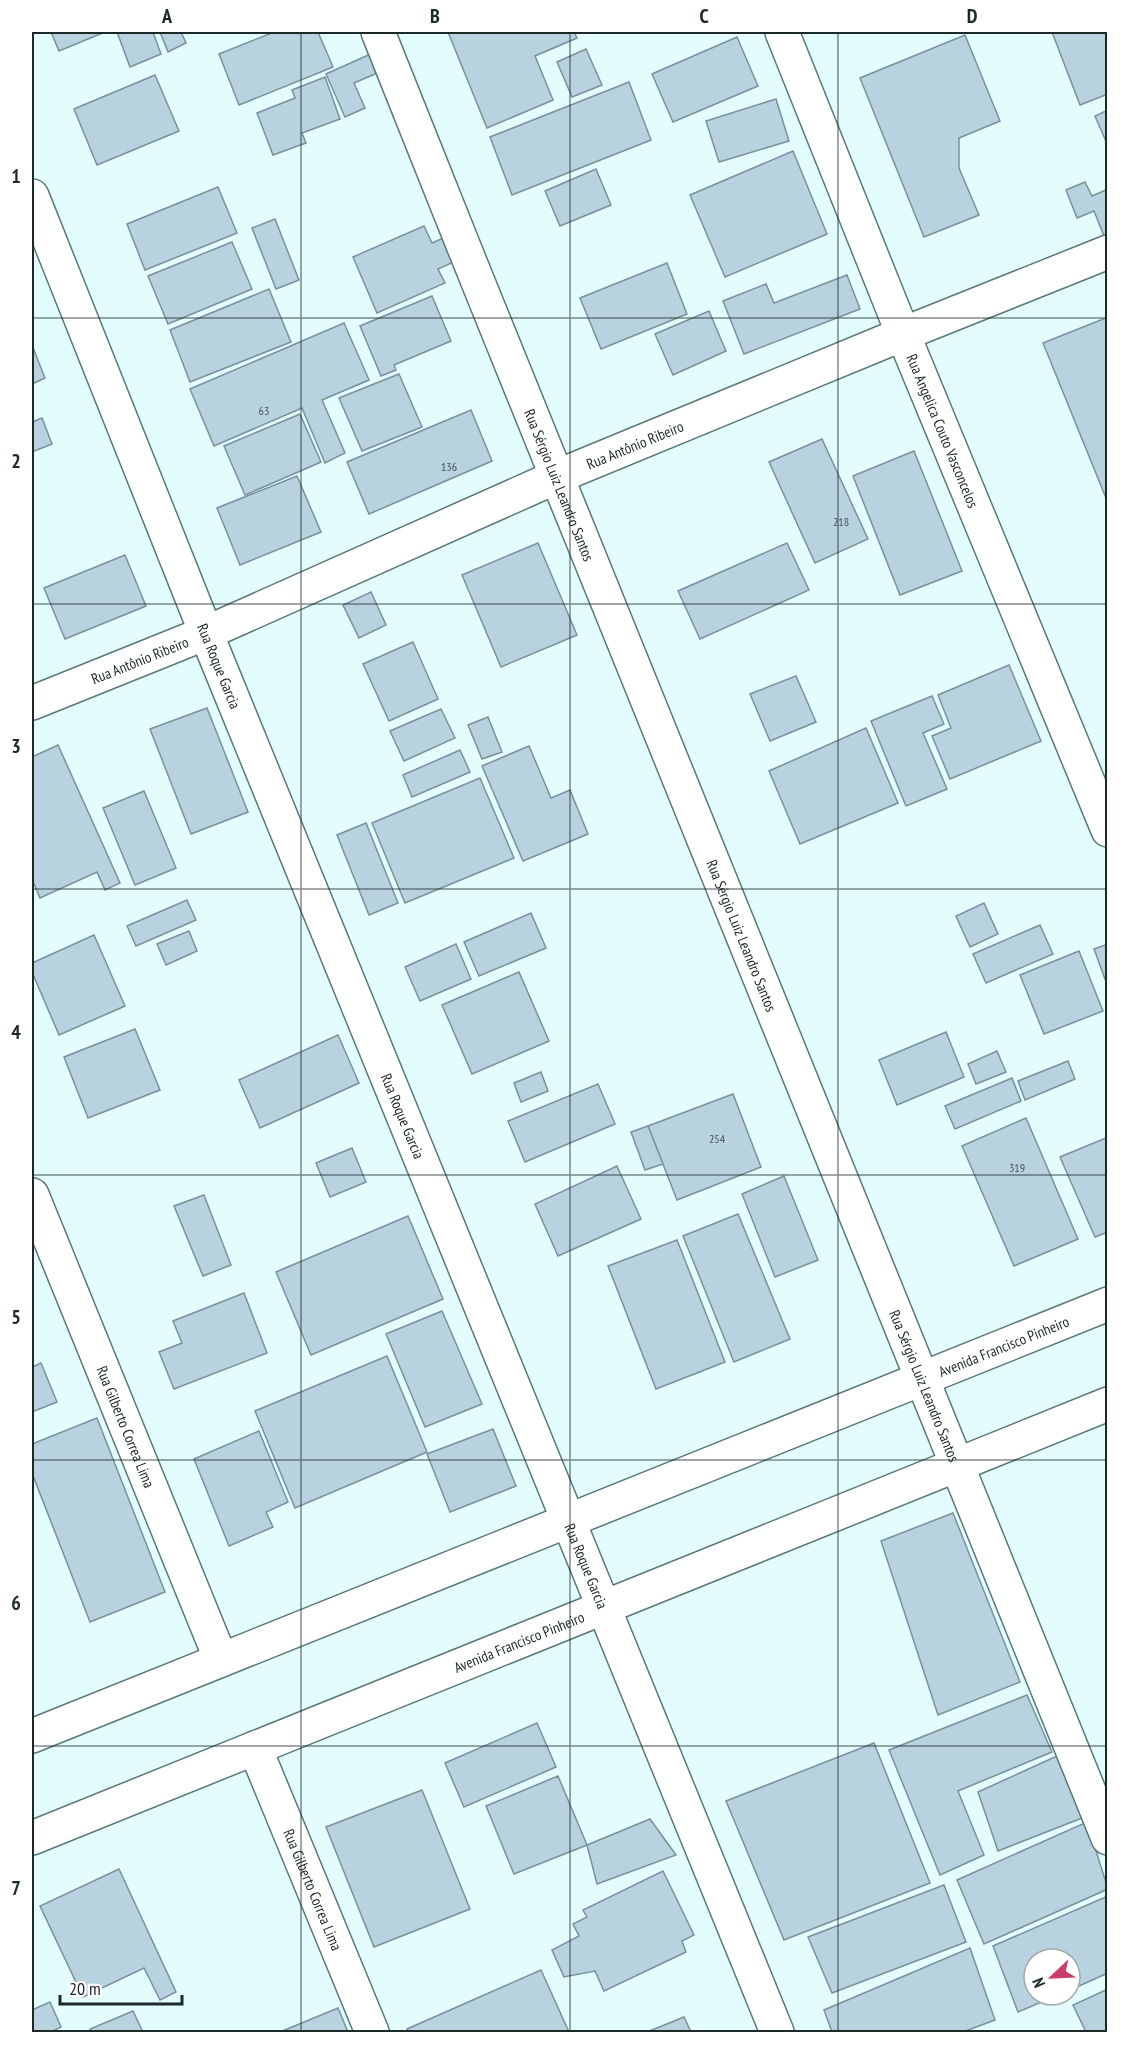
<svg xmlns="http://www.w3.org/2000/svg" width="1139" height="2064" font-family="'PT Sans Narrow',sans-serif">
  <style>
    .building { fill: #b8d2e0; stroke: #79909e; stroke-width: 1.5 }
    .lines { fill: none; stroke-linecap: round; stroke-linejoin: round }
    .minor-casing { stroke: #5b7879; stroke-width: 36 }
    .minor { stroke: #fff; stroke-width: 33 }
    .grid { fill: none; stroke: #1c2929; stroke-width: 1.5; stroke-opacity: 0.55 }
    .labels { text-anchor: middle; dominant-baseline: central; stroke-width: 4.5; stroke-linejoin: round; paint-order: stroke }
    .number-label { font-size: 12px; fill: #435357 }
    .street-label { font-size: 15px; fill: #1c2929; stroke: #fff }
    .neatline { fill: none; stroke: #1c2929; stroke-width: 2 }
    .grid-label { font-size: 20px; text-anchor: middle; font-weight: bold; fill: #1c2929 }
  </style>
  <rect width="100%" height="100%" fill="#e3fdfe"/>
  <g class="building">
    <polygon points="51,32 105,32 59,51"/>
    <polygon points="117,32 153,32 161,54 130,67"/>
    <polygon points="160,32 181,32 186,43 168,52"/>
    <polygon points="274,32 318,32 333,67 239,105 219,54"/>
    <polygon points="448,32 574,32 577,38 535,56 553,100 487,128"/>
    <polygon points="1052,32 1108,32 1108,94 1080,105"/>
    <polygon points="965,35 1000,121 959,138 959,168 979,215 924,237 860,78"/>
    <polygon points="737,37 758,86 673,122 652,74"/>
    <polygon points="586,49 602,85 572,97 557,62"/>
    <polygon points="375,52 382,71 354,83 365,108 345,117 326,74"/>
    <polygon points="155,75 179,131 97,165 74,109"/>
    <polygon points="325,77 340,119 302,133 306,143 273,155 257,113 295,98 292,90"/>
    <polygon points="629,82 651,140 512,195 490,137"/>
    <polygon points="776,99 789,141 719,162 706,121"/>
    <polygon points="1108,110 1108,146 1095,116"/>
    <polygon points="793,151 827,234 725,277 690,195"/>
    <polygon points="596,169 611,205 560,226 545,191"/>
    <polygon points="1085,182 1092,196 1108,189 1108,234 1104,236 1094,211 1077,218 1066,190"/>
    <polygon points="218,187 237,233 145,270 127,224"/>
    <polygon points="275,219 299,280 276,289 252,228"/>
    <polygon points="424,226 432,243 450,235 460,259 438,269 445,283 377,313 353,257"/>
    <polygon points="232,242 252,289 168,324 148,276"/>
    <polygon points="667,263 687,314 601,349 580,298"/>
    <polygon points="847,275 860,309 744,354 723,301 766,284 774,303"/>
    <polygon points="269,289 291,342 190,382 170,330"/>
    <polygon points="432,296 451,341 394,365 396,370 381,376 360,326"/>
    <polygon points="709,311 726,351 673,375 655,334"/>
    <polygon points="1108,317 1108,503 1043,343"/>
    <polygon points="344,323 369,380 322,400 345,453 325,463 302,408 214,446 190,389"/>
    <polygon points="32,345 45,378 32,384"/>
    <polygon points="399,374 422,427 362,451 339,398"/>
    <polygon points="471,410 492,461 369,514 347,462"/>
    <polygon points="300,414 321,462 245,495 224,446"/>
    <polygon points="42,418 52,444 32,452 32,422"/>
    <polygon points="822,439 868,539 815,563 769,462"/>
    <polygon points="914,451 962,571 900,595 853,476"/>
    <polygon points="297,476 321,532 240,565 217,508"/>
    <polygon points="538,543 577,635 501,667 462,575"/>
    <polygon points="787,543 809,590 700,639 678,591"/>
    <polygon points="125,555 146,606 65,639 44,588"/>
    <polygon points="371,592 386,625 359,638 343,605"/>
    <polygon points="413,642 438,699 389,721 363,664"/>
    <polygon points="1009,665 1041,741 950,779 932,736 951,728 938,695"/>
    <polygon points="796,676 816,722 770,741 750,694"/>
    <polygon points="932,696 944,724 923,733 947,789 906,806 871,721"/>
    <polygon points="207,708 248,812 191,834 150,729"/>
    <polygon points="441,709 455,738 404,761 390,731"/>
    <polygon points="488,717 502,752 482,759 468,725"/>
    <polygon points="866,728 898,803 800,844 769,771"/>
    <polygon points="58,745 120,883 105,890 97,872 40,898 32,879 32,757"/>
    <polygon points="529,746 551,798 570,790 588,834 523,861 482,766"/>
    <polygon points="460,750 470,772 412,797 403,775"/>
    <polygon points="480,778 514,858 405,903 372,823"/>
    <polygon points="144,791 176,868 135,885 103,808"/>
    <polygon points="366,823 398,903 369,915 337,835"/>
    <polygon points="187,900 196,920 136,946 127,926"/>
    <polygon points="984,903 998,934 970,947 956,916"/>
    <polygon points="531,913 546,948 479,976 464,942"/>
    <polygon points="1040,925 1053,954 986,983 973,954"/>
    <polygon points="189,931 197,951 166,965 157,944"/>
    <polygon points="94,935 125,1006 59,1035 32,972 32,963"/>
    <polygon points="456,944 471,979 420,1001 405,967"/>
    <polygon points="1108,944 1108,978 1105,979 1094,949"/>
    <polygon points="1079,951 1103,1011 1044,1034 1020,975"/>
    <polygon points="519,972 549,1041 472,1074 442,1005"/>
    <polygon points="135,1029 160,1090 88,1118 64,1057"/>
    <polygon points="946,1032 964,1077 897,1105 879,1060"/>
    <polygon points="338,1035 359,1083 260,1128 239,1080"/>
    <polygon points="997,1051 1006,1072 976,1084 968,1064"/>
    <polygon points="1068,1061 1075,1079 1025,1100 1018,1081"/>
    <polygon points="541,1072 548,1091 521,1102 514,1083"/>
    <polygon points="1012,1078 1021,1101 955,1129 945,1106"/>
    <polygon points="598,1084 615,1124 525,1162 508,1121"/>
    <polygon points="733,1094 761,1167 677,1200 648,1126"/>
    <polygon points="1026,1118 1078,1239 1014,1266 962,1146"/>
    <polygon points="648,1126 663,1164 645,1170 631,1132"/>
    <polygon points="1108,1137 1108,1232 1095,1237 1060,1157"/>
    <polygon points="352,1148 366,1182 330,1197 316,1163"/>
    <polygon points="617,1166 641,1219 558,1256 535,1204"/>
    <polygon points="784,1176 818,1260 775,1277 742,1194"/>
    <polygon points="204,1195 231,1265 203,1276 174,1206"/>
    <polygon points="738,1214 790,1339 734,1362 683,1236"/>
    <polygon points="408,1216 443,1299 311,1355 276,1272"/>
    <polygon points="677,1240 725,1362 656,1389 608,1266"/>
    <polygon points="244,1293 267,1353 174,1389 159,1352 182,1343 173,1321"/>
    <polygon points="442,1311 482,1404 425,1427 386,1334"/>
    <polygon points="387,1356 427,1452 295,1508 255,1411"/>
    <polygon points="41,1363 57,1402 32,1412 32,1367"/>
    <polygon points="97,1418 165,1592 90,1622 32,1473 32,1444"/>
    <polygon points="493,1429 516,1486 450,1512 427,1454"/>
    <polygon points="259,1431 288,1502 266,1512 273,1527 229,1546 194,1459"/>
    <polygon points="953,1513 1020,1682 938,1715 881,1541"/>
    <polygon points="1027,1695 1052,1752 958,1791 984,1855 940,1875 889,1750"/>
    <polygon points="537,1723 556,1767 464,1807 445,1763"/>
    <polygon points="874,1743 930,1883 784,1940 726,1801"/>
    <polygon points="1057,1756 1082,1818 998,1851 978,1792"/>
    <polygon points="558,1776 587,1845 514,1874 486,1806"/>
    <polygon points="422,1790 470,1909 374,1947 326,1827"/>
    <polygon points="650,1819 676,1855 597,1884 587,1845"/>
    <polygon points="1087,1822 1108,1889 984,1944 957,1880"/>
    <polygon points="119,1869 176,1992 160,2000 144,1968 83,1997 40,1906"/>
    <polygon points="663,1871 694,1935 682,1941 686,1952 604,1991 595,1971 564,1977 552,1950 579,1936 573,1924 587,1917 583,1910"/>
    <polygon points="944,1885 966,1942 832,1993 808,1937"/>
    <polygon points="1108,1896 1108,1973 1070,1990 1070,1959 1034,1959 1034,1995 1058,1995 1018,2012 993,1946"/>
    <polygon points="970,1948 995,2020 963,2032 832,2032 824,2010"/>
    <polygon points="541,1970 569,2032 408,2032 407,2029"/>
    <polygon points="1108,1989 1108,2032 1086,2032 1073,2005"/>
    <polygon points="50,2002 61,2027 51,2032 32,2032 32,2010"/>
    <polygon points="338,2008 348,2032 280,2032"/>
    <polygon points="133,2011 143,2032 92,2032 90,2029"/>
    <polygon points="684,2017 691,2032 647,2032"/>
  </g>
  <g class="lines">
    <defs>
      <g id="minor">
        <path id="s1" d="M378,32c240,603 487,1203 730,1806"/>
        <path id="s2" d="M782,32l121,302 205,496"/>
        <path id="s3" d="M32,196l174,437 571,1399"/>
        <path id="s4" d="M32,703l174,-70 350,-156 347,-143 205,-82"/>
        <path id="s5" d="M32,1195l189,465"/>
        <path id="s6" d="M32,1736l1076,-432"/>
        <path id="s7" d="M255,1748l117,284"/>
        <path id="s8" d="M32,1838l1076,-434"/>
      </g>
    </defs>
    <use href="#minor" class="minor-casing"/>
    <use href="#minor" class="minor"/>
  </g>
  <path class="grid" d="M301,32v2000M570,32v2000M838,32v2000M32,318h1076M32,604h1076M32,889h1076M32,1175h1076M32,1460h1076M32,1746h1076"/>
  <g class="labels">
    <g class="number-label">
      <text x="264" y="410">63</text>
      <text x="449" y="466">136</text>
      <text x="841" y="521">218</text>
      <text x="717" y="1138">254</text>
      <text x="1017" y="1167">319</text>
    </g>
    <g class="street-label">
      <text stroke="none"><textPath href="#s2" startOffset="430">Rua Angelica Couto Vasconcelos</textPath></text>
      <text stroke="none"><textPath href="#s4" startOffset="656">Rua Antônio Ribeiro</textPath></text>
      <text stroke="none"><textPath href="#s1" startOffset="488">Rua Sérgio Luiz Leandro Santos</textPath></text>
      <text stroke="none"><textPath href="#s4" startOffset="116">Rua Antônio Ribeiro</textPath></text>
      <text stroke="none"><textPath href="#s3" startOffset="506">Rua Roque Garcia</textPath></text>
      <text stroke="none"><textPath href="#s1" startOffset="974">Rua Sérgio Luiz Leandro Santos</textPath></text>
      <text stroke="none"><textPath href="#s3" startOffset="992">Rua Roque Garcia</textPath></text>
      <text stroke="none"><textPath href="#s6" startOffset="1047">Avenida Francisco Pinheiro</textPath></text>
      <text stroke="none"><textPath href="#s1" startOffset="1460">Rua Sérgio Luiz Leandro Santos</textPath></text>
      <text stroke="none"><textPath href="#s5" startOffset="250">Rua Gilberto Correa Lima</textPath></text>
      <text stroke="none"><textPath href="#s3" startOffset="1478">Rua Roque Garcia</textPath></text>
      <text stroke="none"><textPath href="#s8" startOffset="525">Avenida Francisco Pinheiro</textPath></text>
      <text stroke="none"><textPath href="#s7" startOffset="153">Rua Gilberto Correa Lima</textPath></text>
    </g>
  </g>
  <rect width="1139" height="2064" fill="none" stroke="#ffffff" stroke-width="66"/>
  <g transform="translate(1052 1977) rotate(247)"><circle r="28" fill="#ffffff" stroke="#a4a9a9" stroke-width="1.5"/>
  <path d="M0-4.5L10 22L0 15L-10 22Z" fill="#c93d6c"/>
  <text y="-9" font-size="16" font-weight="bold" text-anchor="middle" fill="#1c2929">N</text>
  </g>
  <path d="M60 1995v9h122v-9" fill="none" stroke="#1c2929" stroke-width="3"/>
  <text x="69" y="1995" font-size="18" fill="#1c2929" stroke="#ffffff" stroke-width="4.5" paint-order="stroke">20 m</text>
  <rect x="33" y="33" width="1073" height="1998" class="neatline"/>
  <g class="grid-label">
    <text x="167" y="23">A</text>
    <text x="435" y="23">B</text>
    <text x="704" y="23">C</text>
    <text x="972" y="23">D</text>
    <text x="16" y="183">1</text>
    <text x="16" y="468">2</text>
    <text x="16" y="753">3</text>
    <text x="16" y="1039">4</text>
    <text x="16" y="1324">5</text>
    <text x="16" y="1610">6</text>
    <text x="16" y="1895">7</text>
  </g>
</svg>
